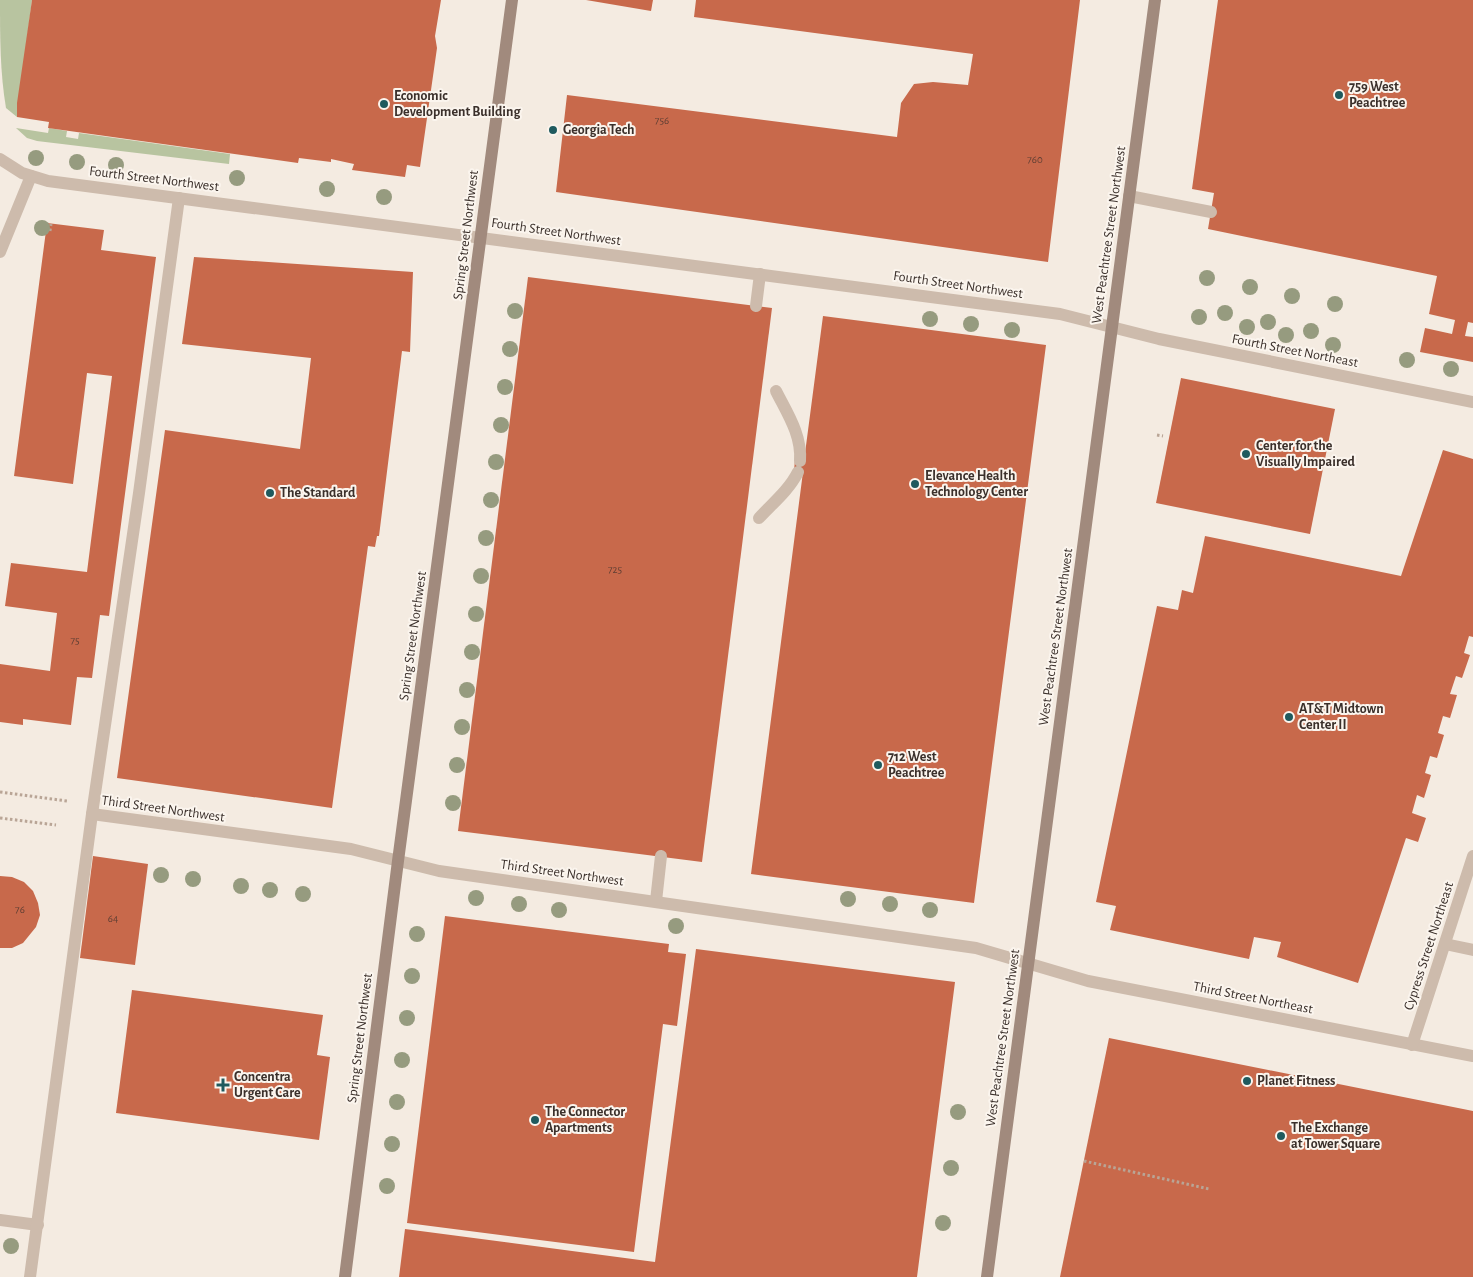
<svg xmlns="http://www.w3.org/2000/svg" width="1473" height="1277" font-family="'Alegreya Sans',sans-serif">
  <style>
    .green { fill: #b8c4a0 }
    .building { fill: #c8694b }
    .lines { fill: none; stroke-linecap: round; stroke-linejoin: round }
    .path { stroke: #b9a596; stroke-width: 3; stroke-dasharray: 2.5 2.5; stroke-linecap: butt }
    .service { stroke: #cdbbac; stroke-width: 12 }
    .minor { stroke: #cdbbac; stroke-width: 12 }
    .secondary { stroke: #a18a7d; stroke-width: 12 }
    .tree { fill: #969b7f }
    .poi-dot { fill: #1f5a5e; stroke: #fbf5ee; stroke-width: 2 }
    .labels { text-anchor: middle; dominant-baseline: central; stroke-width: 4; stroke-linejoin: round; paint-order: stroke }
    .number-label { font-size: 11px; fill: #5e3e33 }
    .poi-label { font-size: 14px; font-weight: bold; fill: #3b302b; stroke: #fbf5ee; text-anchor: start }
    .street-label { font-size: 14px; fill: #3b302b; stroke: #fbf5ee }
  </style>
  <rect width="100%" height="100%" fill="#f4ebe1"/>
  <g class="green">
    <path d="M0,0h32l-15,117 -11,-9c-6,-35 -6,-72 -6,-108z"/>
    <polygon points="16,128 48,133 49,128 67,131 66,137 78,139 79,133 230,154 229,164 37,141 27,138"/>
  </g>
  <g class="building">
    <polygon points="32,0 441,0 435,36 437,48 420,167 407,165 405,177 352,170 354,164 331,159 331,162 299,158 298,163 48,128 49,122 17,117 17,103"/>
    <polygon points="586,0 653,0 651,11"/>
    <polygon points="696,0 1080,0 1048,262 556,192 567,95 897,137 901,103 914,84 933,82 968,85 973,54 694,17"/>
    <polygon points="1218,0 1473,0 1473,323 1468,322 1465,336 1473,337 1473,362 1420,352 1425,328 1452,334 1455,320 1429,314 1437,276 1208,229 1214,193 1192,189"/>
    <polygon points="47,223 104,230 101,250 156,257 109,616 100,615 92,678 77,677 71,725 23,719 23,725 0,722 0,664 50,671 57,613 5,606 11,563 87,572 112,376 87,373 73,484 14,476"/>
    <polygon points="194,257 413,272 410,352 402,351 379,536 377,536 375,547 368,546 332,808 117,778 165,430 300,449 311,358 182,344"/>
    <polygon points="528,277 772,308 702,862 458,831"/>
    <polygon points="823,316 1046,345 974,903 751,874 803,472 794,471 795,460 804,461"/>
    <polygon points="1181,378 1335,409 1310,534 1156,503"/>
    <polygon points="1443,450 1473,459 1473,637 1469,636 1464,653 1470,655 1462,678 1456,676 1450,694 1457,695 1450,718 1443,716 1438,733 1444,735 1437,758 1430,756 1425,773 1431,775 1424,798 1417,795 1412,813 1426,818 1418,842 1406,838 1358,983 1277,957 1281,942 1254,937 1249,959 1110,930 1116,906 1096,902 1157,606 1178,610 1182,590 1193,593 1205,536 1401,576"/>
    <polygon points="93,856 148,864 135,965 80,958"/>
    <polygon points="0,876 12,877 24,882 33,891 38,903 40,915 36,927 23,943 12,948 0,948"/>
    <polygon points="445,916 669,944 668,952 686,954 677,1026 663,1024 634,1252 407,1223"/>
    <polygon points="696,949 955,982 917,1277 399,1277 405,1229 655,1262"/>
    <polygon points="132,990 323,1015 317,1055 330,1057 319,1140 116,1113"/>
    <polygon points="1109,1038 1473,1111 1473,1277 1060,1277"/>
  </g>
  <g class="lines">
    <g class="path">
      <polyline points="50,231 51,224"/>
      <polyline points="1157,435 1163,436"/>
      <polyline points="0,792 67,801"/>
      <polyline points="0,818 56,825"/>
      <polyline points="1084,1161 1209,1189"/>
    </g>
    <g class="service">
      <polyline points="1129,196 1211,212"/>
      <polyline points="0,252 31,176"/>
      <polyline points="756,306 760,274"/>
      <path d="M776,391c11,22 26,44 24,70"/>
      <path d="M759,518c14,-15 30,-28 39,-46"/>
      <polyline points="656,901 661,856"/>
      <polyline points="1445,944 1473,950"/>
      <polyline points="0,1220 38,1225"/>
      <polyline points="30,1277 92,814 139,493 179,198"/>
    </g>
    <g class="minor">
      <polyline points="0,159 22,173 48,181 1060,314 1159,339 1473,402"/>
      <polyline points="92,814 351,849 439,871 976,948 1088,981 1473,1056"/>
      <polyline points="1412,1045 1473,856"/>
    </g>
    <g class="secondary">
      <polyline points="345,1277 398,861 512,0"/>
      <polyline points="987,1277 1155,0"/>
    </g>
  </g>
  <g class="tree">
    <circle cx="36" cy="158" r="8"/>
    <circle cx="77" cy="162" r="8"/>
    <circle cx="116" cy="165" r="8"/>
    <circle cx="237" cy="178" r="8"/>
    <circle cx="327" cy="189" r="8"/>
    <circle cx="384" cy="197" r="8"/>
    <circle cx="42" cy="228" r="8"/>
    <circle cx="1207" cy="278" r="8"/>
    <circle cx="1250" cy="287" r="8"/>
    <circle cx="1292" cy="296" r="8"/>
    <circle cx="1335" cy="304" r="8"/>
    <circle cx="515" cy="311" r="8"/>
    <circle cx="1225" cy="313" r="8"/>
    <circle cx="1199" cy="317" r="8"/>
    <circle cx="930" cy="319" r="8"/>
    <circle cx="1268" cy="322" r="8"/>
    <circle cx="971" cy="324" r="8"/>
    <circle cx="1247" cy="327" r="8"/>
    <circle cx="1012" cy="330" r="8"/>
    <circle cx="1311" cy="331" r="8"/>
    <circle cx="1286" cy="335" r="8"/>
    <circle cx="1333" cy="345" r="8"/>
    <circle cx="510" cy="349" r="8"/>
    <circle cx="1407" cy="360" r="8"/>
    <circle cx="1451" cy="369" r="8"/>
    <circle cx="505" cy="387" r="8"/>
    <circle cx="501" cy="425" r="8"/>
    <circle cx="496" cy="462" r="8"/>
    <circle cx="491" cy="500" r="8"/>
    <circle cx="486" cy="538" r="8"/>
    <circle cx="481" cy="576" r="8"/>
    <circle cx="476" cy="614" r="8"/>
    <circle cx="472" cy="652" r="8"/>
    <circle cx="467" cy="690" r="8"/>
    <circle cx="462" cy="727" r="8"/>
    <circle cx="457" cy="765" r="8"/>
    <circle cx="453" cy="803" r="8"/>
    <circle cx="161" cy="875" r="8"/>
    <circle cx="193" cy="879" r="8"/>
    <circle cx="241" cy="886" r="8"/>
    <circle cx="270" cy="890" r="8"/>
    <circle cx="303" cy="894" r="8"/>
    <circle cx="476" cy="898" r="8"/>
    <circle cx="848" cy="899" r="8"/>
    <circle cx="519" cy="904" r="8"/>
    <circle cx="890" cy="904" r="8"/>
    <circle cx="559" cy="910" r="8"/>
    <circle cx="930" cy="910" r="8"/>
    <circle cx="676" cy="926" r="8"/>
    <circle cx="417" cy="934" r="8"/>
    <circle cx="412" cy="976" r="8"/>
    <circle cx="407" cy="1018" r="8"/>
    <circle cx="402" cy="1060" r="8"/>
    <circle cx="397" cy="1102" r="8"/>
    <circle cx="958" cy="1112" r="8"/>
    <circle cx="392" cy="1144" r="8"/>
    <circle cx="951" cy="1168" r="8"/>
    <circle cx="387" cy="1186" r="8"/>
    <circle cx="943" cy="1223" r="8"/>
    <circle cx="11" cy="1246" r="8"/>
  </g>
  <g class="poi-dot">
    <circle cx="1339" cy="95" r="5"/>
    <circle cx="384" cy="104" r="5"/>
    <circle cx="553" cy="130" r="5"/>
    <circle cx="1246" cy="454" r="5"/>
    <circle cx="915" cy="484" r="5"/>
    <circle cx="270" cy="493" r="5"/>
    <circle cx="1289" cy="717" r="5"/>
    <circle cx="878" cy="765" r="5"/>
    <circle cx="1247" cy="1081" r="5"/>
    <path d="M220.5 1077.5h5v5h5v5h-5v5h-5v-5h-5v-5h5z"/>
    <circle cx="535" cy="1120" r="5"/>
    <circle cx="1281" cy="1136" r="5"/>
  </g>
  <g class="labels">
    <g class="number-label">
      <text x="662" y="120">756</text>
      <text x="1035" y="159">760</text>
      <text x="615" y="569">725</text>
      <text x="75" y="640">75</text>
      <text x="20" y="909">76</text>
      <text x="113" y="918">64</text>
    </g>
    <g class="poi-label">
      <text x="1349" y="87">759 West<tspan x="1349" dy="16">Peachtree</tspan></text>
      <text x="394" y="96">Economic<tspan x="394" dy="16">Development Building</tspan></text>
      <text x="563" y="130">Georgia Tech</text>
      <text x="1256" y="446">Center for the<tspan x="1256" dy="16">Visually Impaired</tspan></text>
      <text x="925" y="476">Elevance Health<tspan x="925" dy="16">Technology Center</tspan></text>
      <text x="280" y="493">The Standard</text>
      <text x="1299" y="709">AT&amp;T Midtown<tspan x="1299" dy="16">Center II</tspan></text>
      <text x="888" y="757">712 West<tspan x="888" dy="16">Peachtree</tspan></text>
      <text x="234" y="1077">Concentra<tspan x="234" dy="16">Urgent Care</tspan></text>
      <text x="1257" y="1081">Planet Fitness</text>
      <text x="545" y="1112">The Connector<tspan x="545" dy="16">Apartments</tspan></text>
      <text x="1291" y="1128">The Exchange<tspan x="1291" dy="16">at Tower Square</tspan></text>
    </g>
    <g class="street-label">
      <text transform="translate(154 179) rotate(7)">Fourth Street Northwest</text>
      <text transform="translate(556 232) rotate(8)">Fourth Street Northwest</text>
      <text transform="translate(466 235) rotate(-83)">Spring Street Northwest</text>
      <text transform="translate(1109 235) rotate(-82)">West Peachtree Street Northwest</text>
      <text transform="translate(958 285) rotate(8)">Fourth Street Northwest</text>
      <text transform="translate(1295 351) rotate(11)">Fourth Street Northeast</text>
      <text transform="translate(413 636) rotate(-82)">Spring Street Northwest</text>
      <text transform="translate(1056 637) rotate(-82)">West Peachtree Street Northwest</text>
      <text transform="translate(163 809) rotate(8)">Third Street Northwest</text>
      <text transform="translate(562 873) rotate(8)">Third Street Northwest</text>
      <text transform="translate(1429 946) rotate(-72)">Cypress Street Northeast</text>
      <text transform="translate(1253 998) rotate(11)">Third Street Northeast</text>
      <text transform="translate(360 1038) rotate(-83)">Spring Street Northwest</text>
      <text transform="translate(1003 1038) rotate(-82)">West Peachtree Street Northwest</text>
    </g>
  </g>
</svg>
